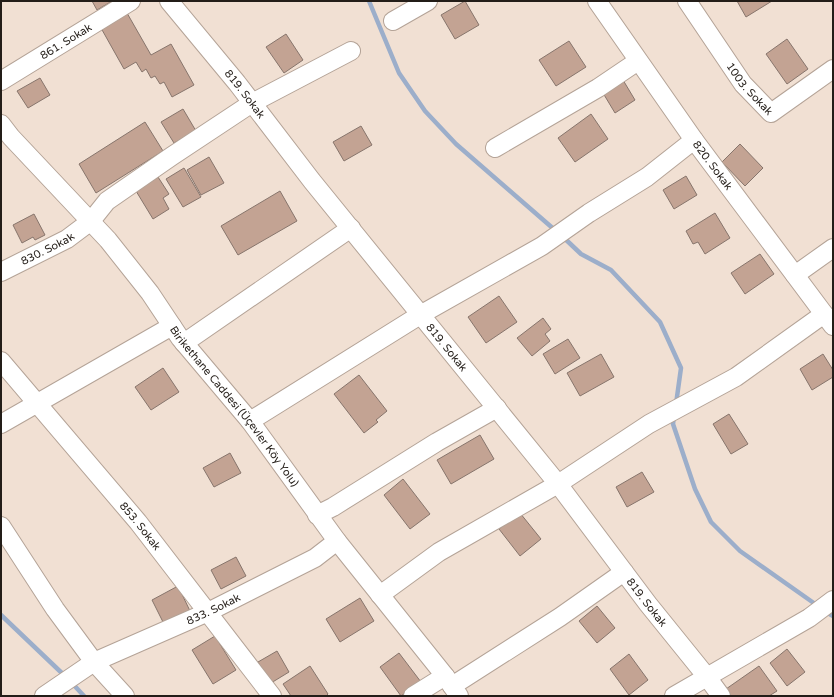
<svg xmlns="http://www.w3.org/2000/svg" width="834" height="697" font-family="'Varela Round',sans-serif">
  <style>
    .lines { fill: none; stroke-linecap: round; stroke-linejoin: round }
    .stream { stroke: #9caeca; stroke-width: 4.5 }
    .building { fill: #c3a393; stroke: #87756c }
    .minor-casing { stroke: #b4a397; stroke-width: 20 }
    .minor { stroke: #fff; stroke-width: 18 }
    .labels { text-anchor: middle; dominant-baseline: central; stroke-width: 3.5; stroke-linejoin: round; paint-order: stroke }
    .street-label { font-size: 11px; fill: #231d18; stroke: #f1e0d3 }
  </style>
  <rect width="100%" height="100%" fill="#f1e0d3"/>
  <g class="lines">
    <g class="stream">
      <polyline points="369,1 399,73 425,111 456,144 556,231"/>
      <polyline points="562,236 581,254 611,270 660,322 681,368 676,404"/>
      <polyline points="674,416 673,424 695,489 711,522 740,551 818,606"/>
      <polyline points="824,611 833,616"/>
      <polyline points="1,615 66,677"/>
      <polyline points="71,682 84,696"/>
    </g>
  </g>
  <g class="building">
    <polygon points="92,1 112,1 97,10"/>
    <polygon points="465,1 479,25 455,39 441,15"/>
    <polygon points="737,1 772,1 746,17"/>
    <polygon points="127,13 151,55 171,44 194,85 172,97 164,82 160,84 155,76 151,78 146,69 142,72 136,62 124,69 101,28"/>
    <polygon points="286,34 303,60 284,73 266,47"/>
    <polygon points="787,39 808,69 787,84 766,54"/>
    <polygon points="569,41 586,67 556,86 539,60"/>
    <polygon points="40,78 50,95 28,108 17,91"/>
    <polygon points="623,80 635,100 615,113 603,93"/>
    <polygon points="183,109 196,131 174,143 161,122"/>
    <polygon points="591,114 608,139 575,162 558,138"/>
    <polygon points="145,122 163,151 96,193 79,164"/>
    <polygon points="361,126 372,145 344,161 333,142"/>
    <polygon points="740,144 763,168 745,186 722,162"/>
    <polygon points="209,157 224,183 201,195 187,170"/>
    <polygon points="184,168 201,197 183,207 166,179"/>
    <polygon points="686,176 697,195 674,209 663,190"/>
    <polygon points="158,177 169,194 163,198 169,209 153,219 136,191"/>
    <polygon points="280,191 297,221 238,255 221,226"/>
    <polygon points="715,213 730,238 705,254 698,242 693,244 686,231"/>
    <polygon points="34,214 45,235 35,240 33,237 22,243 13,225"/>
    <polygon points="760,254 774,274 745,294 731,273"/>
    <polygon points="499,296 517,322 486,343 468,317"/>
    <polygon points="543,318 551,329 545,334 550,341 532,356 517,338"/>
    <polygon points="568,339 580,358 555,374 543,354"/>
    <polygon points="601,354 614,377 580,396 567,373"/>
    <polygon points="823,354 833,370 833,377 812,390 800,369"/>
    <polygon points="163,368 179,392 151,410 135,387"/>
    <polygon points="359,375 387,411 376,420 378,422 364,433 334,394"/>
    <polygon points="729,414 748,444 731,454 713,424"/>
    <polygon points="480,435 494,459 451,484 437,460"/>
    <polygon points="230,453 241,473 214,487 203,468"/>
    <polygon points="642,472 654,492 627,507 616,487"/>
    <polygon points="403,479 430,514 410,529 384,495"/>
    <polygon points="520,513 541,539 520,556 499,529"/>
    <polygon points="236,557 246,576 221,589 211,570"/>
    <polygon points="178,586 191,613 165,626 152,600"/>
    <polygon points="360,598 374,621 340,642 326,619"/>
    <polygon points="597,606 615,628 597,643 579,621"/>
    <polygon points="215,636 236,670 213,684 192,650"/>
    <polygon points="787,649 805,672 787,686 770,663"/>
    <polygon points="277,651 289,672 271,683 258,662"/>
    <polygon points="399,653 421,682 401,696 380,667"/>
    <polygon points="629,654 648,680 629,695 610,669"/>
    <polygon points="310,666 328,694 326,696 291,696 283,684"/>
    <polygon points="759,666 777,691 769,696 731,696 726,689"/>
  </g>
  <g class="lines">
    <defs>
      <g id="minor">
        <path id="s1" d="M169,1l68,82 75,98 246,303 90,120 59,73 14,19"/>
        <path id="s2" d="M597,1l97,139 139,186"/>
        <path id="s3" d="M687,1l56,83 28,29 62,-44"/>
        <polyline points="393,21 428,1"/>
        <path id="s4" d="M1,81l130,-80"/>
        <path id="s5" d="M1,124l10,13 97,103 42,53 30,45 70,83 87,120 108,135 14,20"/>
        <polyline points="495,148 598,88 638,61"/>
        <path id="s6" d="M1,272l66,-33 24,-18 16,-20 65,-45 80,-53 99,-52"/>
        <polyline points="795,275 833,248"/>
        <polyline points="184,343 351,228"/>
        <path id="s7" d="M1,361l137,161 134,174"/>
        <polyline points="250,421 420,315 542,246 589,213 647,177 694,140"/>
        <polyline points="1,424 172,326"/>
        <polyline points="317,515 333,507 437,442 497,408"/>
        <polyline points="1,526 55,609 94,662 125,696"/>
        <polyline points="380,595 439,552 558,484 649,424 736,377 824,314"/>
        <polyline points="452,686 560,617 624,572"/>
        <path id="s8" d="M44,696l50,-34 114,-50 107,-54 22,-17"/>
        <polyline points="413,696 445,676"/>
        <polyline points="674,696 809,618 833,600"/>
      </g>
    </defs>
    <use href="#minor" class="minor-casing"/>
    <use href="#minor" class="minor"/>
  </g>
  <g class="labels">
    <g class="street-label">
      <text stroke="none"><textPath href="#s4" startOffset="76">861. Sokak</textPath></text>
      <text stroke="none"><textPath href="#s3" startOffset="108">1003. Sokak</textPath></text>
      <text stroke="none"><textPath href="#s1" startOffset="120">819. Sokak</textPath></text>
      <text stroke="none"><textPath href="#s2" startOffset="201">820. Sokak</textPath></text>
      <text stroke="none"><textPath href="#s6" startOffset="52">830. Sokak</textPath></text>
      <text stroke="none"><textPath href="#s1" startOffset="444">819. Sokak</textPath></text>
      <text stroke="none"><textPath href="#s5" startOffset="367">Birikethane Caddesi (Üçevler Köy Yolu)</textPath></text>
      <text stroke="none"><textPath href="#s7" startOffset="216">853. Sokak</textPath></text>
      <text stroke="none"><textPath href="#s1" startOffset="768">819. Sokak</textPath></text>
      <text stroke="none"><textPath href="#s8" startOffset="191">833. Sokak</textPath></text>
    </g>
  </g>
  <rect width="834" height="697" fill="none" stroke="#231d18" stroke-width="4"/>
</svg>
